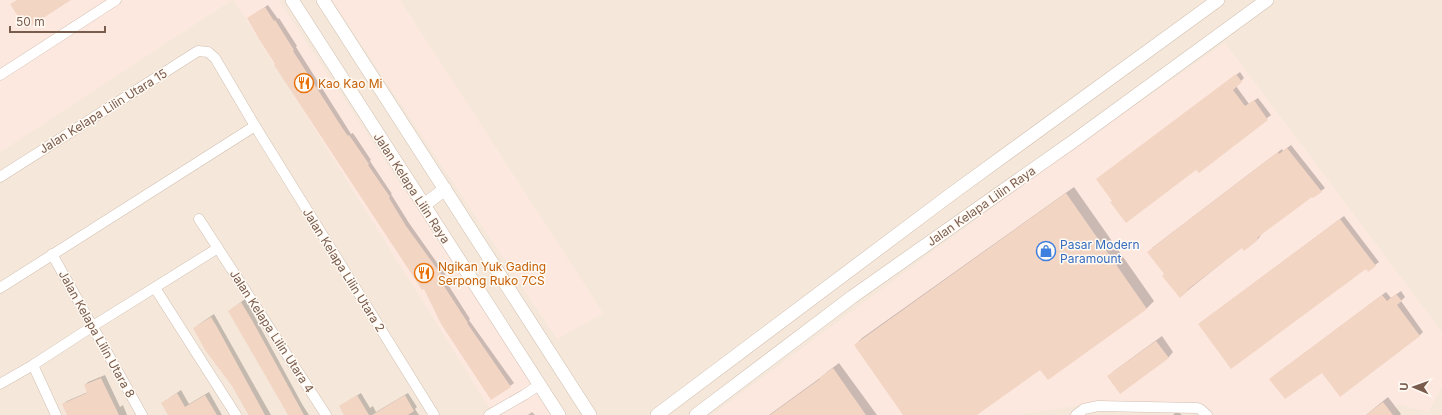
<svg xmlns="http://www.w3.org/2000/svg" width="1442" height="415" font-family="Inter,sans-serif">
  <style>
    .residential { fill: #f5e8da }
    .commercial { fill: #fde8e0 }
    .shadow { fill: #0003 }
    .building { fill: #f3d5c3 }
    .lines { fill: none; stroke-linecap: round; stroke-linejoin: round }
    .minor-casing { stroke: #d1beb0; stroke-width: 11 }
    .tertiary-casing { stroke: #d1beb0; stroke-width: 14 }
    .minor { stroke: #fff; stroke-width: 10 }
    .tertiary { stroke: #fff; stroke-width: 13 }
    .labels { text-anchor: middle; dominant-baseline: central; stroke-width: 3; stroke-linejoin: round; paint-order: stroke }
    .food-label { font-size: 12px; fill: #c56008; stroke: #fffaf3; text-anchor: start }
    .street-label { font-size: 12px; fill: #7a5c4d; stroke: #fffaf3 }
    .shop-label { font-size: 12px; fill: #366cbe; stroke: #fffaf3; text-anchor: start }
  </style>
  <rect width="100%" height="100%" fill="#fdf6ec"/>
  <rect class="residential" x="0" y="0" width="1442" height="415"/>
  <g class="commercial">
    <polygon points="0,0 232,0 0,152"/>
    <polygon points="234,0 278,0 459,272 526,375 555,415 494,415"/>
    <polygon points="332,0 400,0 603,313 557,339"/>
    <polygon points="1225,43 1442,332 1442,387 1428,412 1397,404 1396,415 1209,415 1204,411 1204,404 1106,402 1014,415 712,415 1066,153"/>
  </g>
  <g class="shadow">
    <polygon points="268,5 278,19 279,18 297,46 296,47 346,126 351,134 353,133 371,160 370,161 392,194 391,194 409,223 445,274 447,283 470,319 469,320 514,383 510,386 424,287 248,18"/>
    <polygon points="1240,72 1244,78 1236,86 1249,104 1258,98 1271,115 1199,172 1196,168 1113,200 1097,179"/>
    <polygon points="1291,145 1325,188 1313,197 1312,195 1260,234 1261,235 1258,239 1244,249 1242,247 1187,291 1165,274 1152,248 1282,149 1283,151"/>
    <polygon points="1074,187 1154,301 1147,308 1048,379 1040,368 975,415 905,415 855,345 862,338"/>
    <polygon points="1344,216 1379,262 1368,270 1366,268 1203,321"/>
    <polygon points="1401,291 1405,297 1401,301 1423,332 1420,335 1322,371 1275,375 1386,292 1391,298"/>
    <polygon points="245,299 302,404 309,415 289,415 229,311"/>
    <polygon points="214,314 271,415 249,415 198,325"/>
    <polygon points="1162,336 1173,352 1168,358 1109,376 1114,371"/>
    <polygon points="839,363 877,415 769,415 820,378 827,372"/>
    <polygon points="105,375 120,407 123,405 127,415 68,415 63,404 67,401 88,392 85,385 88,382"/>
    <polygon points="181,390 189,404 209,392 222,415 170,415 162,403"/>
    <polygon points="361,393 370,408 373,406 376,412 408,393 417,407 415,409 419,415 345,415 340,406"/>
    <polygon points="1388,397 1401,414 1400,415 1366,415"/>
    <polygon points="1177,411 1182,415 1173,415"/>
    <polygon points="532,412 535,415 528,415"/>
  </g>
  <g class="building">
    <polygon points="17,0 71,0 26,29 10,4"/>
    <polygon points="265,7 274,21 275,20 294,50 293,51 343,129 348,136 349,135 369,164 368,165 390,197 389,198 406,226 443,277 444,286 468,323 467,323 511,387 491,400 441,324 424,289 422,290 403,261 274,65 275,64 259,39 247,18"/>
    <polygon points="1236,74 1242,82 1233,90 1245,106 1254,100 1268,120 1199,173 1196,170 1126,223 1110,202 1112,201 1096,179"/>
    <polygon points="1287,148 1322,192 1313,198 1312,197 1292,212 1257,238 1258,240 1244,251 1242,248 1187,290 1188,291 1180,298 1162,276 1164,274 1147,252 1278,152 1279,154"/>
    <polygon points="1066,193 1147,309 1048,380 1040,370 977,415 903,415 854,345"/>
    <polygon points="1340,219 1376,266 1368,272 1366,269 1231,369 1198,324"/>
    <polygon points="1396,294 1402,301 1397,305 1420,336 1340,397 1322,373 1285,399 1269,379 1382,295 1387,301"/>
    <polygon points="241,302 253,322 304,415 288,415 228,311"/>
    <polygon points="211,317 217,327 265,415 249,415 232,386 205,350 193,328"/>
    <polygon points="1156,341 1169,358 1120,394 1107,376"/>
    <polygon points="833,368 866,415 770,415 820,379 819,378"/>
    <polygon points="101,378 119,415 67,415 62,404 87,393 84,385"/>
    <polygon points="177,393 185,407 205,395 217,415 168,415 161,403"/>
    <polygon points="357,395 369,415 344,415 339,406"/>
    <polygon points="405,395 414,411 408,415 372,415"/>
    <polygon points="1383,402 1393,415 1366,415"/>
  </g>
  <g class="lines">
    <defs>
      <g id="minor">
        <polyline points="0,75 116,0"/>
        <polyline points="0,177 198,51 208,52 215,58 255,126 434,415"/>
        <polyline points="199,219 326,415"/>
        <polyline points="52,254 142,415"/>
        <polyline points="0,288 255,126"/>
        <polyline points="155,288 236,415"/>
        <polyline points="33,365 56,415"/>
        <polyline points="0,384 33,365 93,326 218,248"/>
        <polyline points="489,415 524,395 539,385"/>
        <polyline points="1076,415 1084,409 1098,406 1197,408 1200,409 1207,415"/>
      </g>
      <g id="tertiary">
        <polyline points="292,0 559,415"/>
        <polyline points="323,0 590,415"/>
        <polyline points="424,205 445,189"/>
        <polyline points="657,415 950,195 1218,0"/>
        <polyline points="696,415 852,297 1075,140 1267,0"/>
      </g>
    </defs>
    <use href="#minor" class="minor-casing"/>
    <use href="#tertiary" class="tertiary-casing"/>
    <use href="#minor" class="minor"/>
    <use href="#tertiary" class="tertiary"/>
  </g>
  <defs>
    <symbol id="restaurant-ring" viewBox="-11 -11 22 22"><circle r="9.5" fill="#fffaf3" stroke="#e8710a" stroke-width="1.5"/><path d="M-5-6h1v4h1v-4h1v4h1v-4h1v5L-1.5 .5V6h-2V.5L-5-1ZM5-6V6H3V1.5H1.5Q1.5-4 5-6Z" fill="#e8710a"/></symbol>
    <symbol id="shop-ring" viewBox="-11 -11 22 22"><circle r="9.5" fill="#fffaf3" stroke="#3f7fe0" stroke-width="1.5"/><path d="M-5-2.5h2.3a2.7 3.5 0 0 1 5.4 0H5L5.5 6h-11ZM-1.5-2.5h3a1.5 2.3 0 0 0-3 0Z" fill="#3f7fe0"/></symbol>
  </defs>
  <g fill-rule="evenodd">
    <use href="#restaurant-ring" x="293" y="72" width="22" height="22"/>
    <use href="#shop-ring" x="1035" y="240" width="22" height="22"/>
    <use href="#restaurant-ring" x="413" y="262" width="22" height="22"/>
  </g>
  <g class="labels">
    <g class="food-label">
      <text x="318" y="83">Kao Kao Mi</text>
      <text x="438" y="266">Ngikan Yuk Gading<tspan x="438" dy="14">Serpong Ruko 7CS</tspan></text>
    </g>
    <g class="street-label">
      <text transform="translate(103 111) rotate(-32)">Jalan Kelapa Lilin Utara 15</text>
      <text transform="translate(412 188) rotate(57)">Jalan Kelapa Lilin Raya</text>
      <text transform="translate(981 206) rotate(-35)">Jalan Kelapa Lilin Raya</text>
      <text transform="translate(344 270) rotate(58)">Jalan Kelapa Lilin Utara 2</text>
      <text transform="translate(272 331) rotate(57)">Jalan Kelapa Lilin Utara 4</text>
      <text transform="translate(97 334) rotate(61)">Jalan Kelapa Lilin Utara 8</text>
    </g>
    <g class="shop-label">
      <text x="1060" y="244">Pasar Modern<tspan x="1060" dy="14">Paramount</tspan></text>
    </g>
  </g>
  <g transform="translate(1414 387) rotate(272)" stroke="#fffaf3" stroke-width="3" paint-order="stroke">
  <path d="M0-3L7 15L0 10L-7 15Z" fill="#7a5c4d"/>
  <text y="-6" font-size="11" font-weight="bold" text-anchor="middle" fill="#7a5c4d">U</text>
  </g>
  <path d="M10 26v6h95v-6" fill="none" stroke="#7a5c4d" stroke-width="2"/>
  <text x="16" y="26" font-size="12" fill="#7a5c4d" stroke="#fffaf3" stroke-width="3" paint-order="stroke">50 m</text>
</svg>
